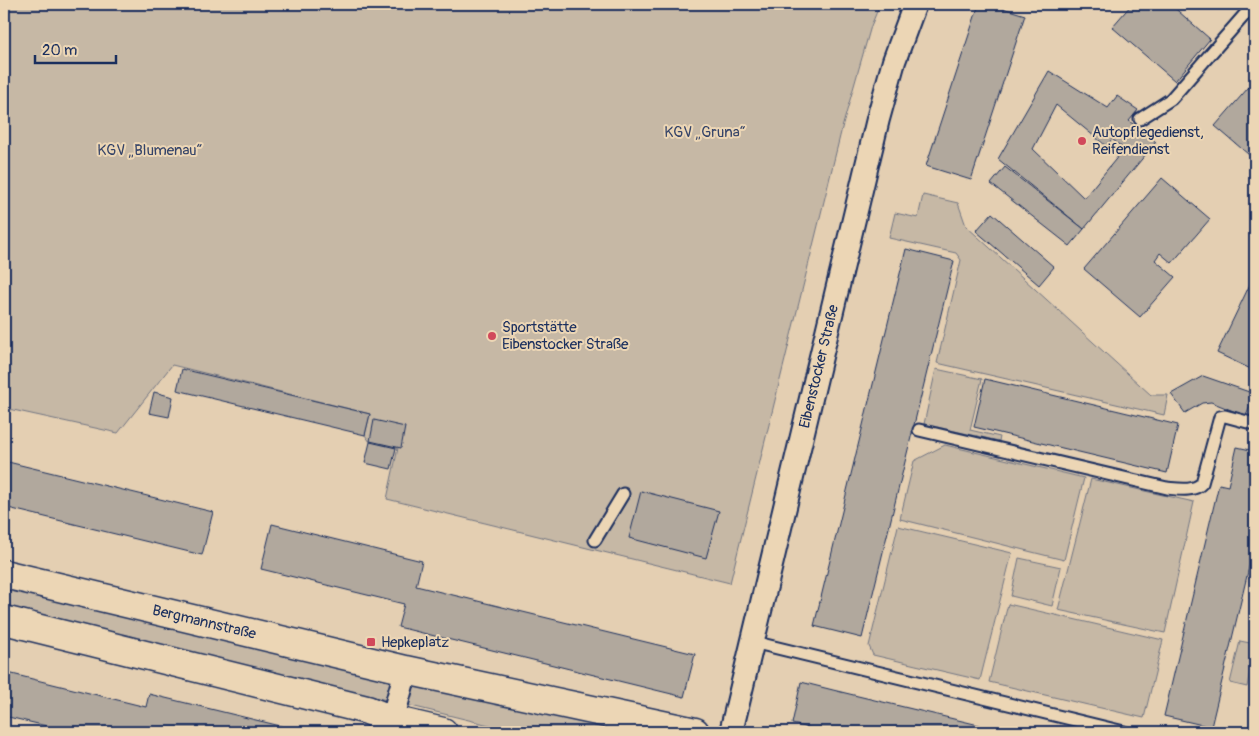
<svg xmlns="http://www.w3.org/2000/svg" width="1259" height="736" font-family="Pangolin,sans-serif">
  <style>
    .green { fill: #c6b8a5; stroke: #707482 }
    .building { fill: #b1a89d; stroke: #1b2f5e; fill-rule: evenodd }
    .lines { fill: none; stroke-linecap: round; stroke-linejoin: round }
    .lane-casing { stroke: #1b2f5e; stroke-width: 15 }
    .street-casing { stroke: #1b2f5e; stroke-width: 26 }
    .secondary-casing { stroke: #1b2f5e; stroke-width: 31 }
    .lane { stroke: #ecd6b5; stroke-width: 11 }
    .street { stroke: #ecd6b5; stroke-width: 22 }
    .secondary { stroke: #ecd6b5; stroke-width: 28 }
    .poi-dot { fill: #d1495b; stroke: #ecd6b5; stroke-width: 2 }
    .labels { text-anchor: middle; dominant-baseline: central; stroke-width: 4; stroke-linejoin: round; paint-order: stroke }
    .park-label { font-size: 15px; fill: #354469; stroke: #ecd6b5 }
    .poi-label { font-size: 15px; fill: #1b2f5e; stroke: #ecd6b5; text-anchor: start }
    .street-label { font-size: 15px; fill: #1b2f5e; stroke: #ecd6b5 }
  </style>
  <rect width="100%" height="100%" fill="#e4cfb2"/>
  <filter id="ink" filterUnits="userSpaceOnUse"><feTurbulence type="fractalNoise" baseFrequency=".02" numOctaves="2"/><feDisplacementMap in="SourceGraphic" scale="10" xChannelSelector="R" yChannelSelector="G"/><feConvolveMatrix kernelMatrix="1 2 1 2 8 2 1 2 1" color-interpolation-filters="sRGB"/></filter>
  <g filter="url(#ink)">
    <g class="green">
      <polygon points="4,4 880,4 871,26 842,128 730,583 387,499 398,448 370,442 365,435 370,414 172,365 118,433 4,408"/>
      <polygon points="923,195 958,203 966,226 1151,395 1168,395 1164,415 937,363 961,260 956,253 889,238 895,213 918,218"/>
      <polygon points="936,369 982,379 970,430 1000,437 999,441 924,424"/>
      <polygon points="945,445 1084,478 1064,560 900,519 914,461"/>
      <polygon points="1091,479 1194,502 1165,633 1058,610"/>
      <polygon points="898,526 1012,553 980,680 873,655 869,646"/>
      <polygon points="1019,558 1061,567 1052,606 1011,596"/>
      <polygon points="4,581 625,732 518,732 4,607"/>
      <polygon points="1008,604 1163,640 1144,718 989,682"/>
      <polygon points="1240,641 1255,644 1247,687 1230,683"/>
    </g>
    <g class="building">
      <polygon points="979,4 990,4 1025,15 971,180 926,166"/>
      <polygon points="1132,4 1170,4 1210,39 1175,81 1112,27"/>
      <path d="M1049,71l59,37 9,-12 21,14 -9,11 27,21 -72,87 -86,-70zM1056,105l50,41 6,-7 12,10 -40,49 -51,-49z"/>
      <polygon points="1255,80 1255,160 1215,126"/>
      <polygon points="1005,167 1084,229 1070,246 991,184"/>
      <polygon points="1162,178 1210,219 1172,263 1160,253 1155,260 1175,277 1140,317 1084,269"/>
      <polygon points="992,213 1054,267 1039,285 976,231"/>
      <polygon points="906,249 954,261 862,638 814,626"/>
      <polygon points="1254,276 1255,276 1255,371 1217,353"/>
      <polygon points="182,369 370,414 365,435 177,390"/>
      <polygon points="1203,376 1255,394 1246,416 1211,402 1202,403 1185,413 1171,394"/>
      <polygon points="985,379 1178,425 1167,473 974,427"/>
      <polygon points="154,392 173,397 169,417 149,413"/>
      <polygon points="374,420 405,427 401,448 370,441"/>
      <polygon points="370,442 396,448 391,469 365,463"/>
      <polygon points="1237,447 1255,451 1255,542 1211,727 1164,716 1219,484 1228,486"/>
      <polygon points="4,461 213,512 202,555 4,507"/>
      <polygon points="641,491 719,511 706,558 629,538"/>
      <polygon points="272,524 422,561 416,586 695,654 684,697 398,627 404,604 261,569"/>
      <polygon points="4,672 146,707 149,694 301,731 72,732 4,716"/>
      <polygon points="801,682 837,691 1008,732 827,732 792,724"/>
    </g>
    <g class="lines">
      <defs>
        <g id="lane">
          <polyline points="1140,119 1171,99 1254,4"/>
          <path d="M919,430l248,58c11,1 27,4 35,-5l18,-66 5,-1 30,8"/>
          <polyline points="595,540 623,494"/>
          <polyline points="753,642 1124,732"/>
        </g>
        <g id="street">
          <polyline points="389,732 406,670"/>
          <path id="s1" d="M731,732l147,-613 16,-58 21,-57"/>
        </g>
        <g id="secondary">
          <path id="s2" d="M4,574l402,96 289,62"/>
          <polyline points="4,620 367,710 392,720 443,732"/>
        </g>
      </defs>
      <use href="#lane" class="lane-casing"/>
      <use href="#street" class="street-casing"/>
      <use href="#secondary" class="secondary-casing"/>
      <use href="#lane" class="lane"/>
      <use href="#street" class="street"/>
      <use href="#secondary" class="secondary"/>
    </g>
  </g>
  <g class="poi-dot">
    <circle cx="1082" cy="141" r="5"/>
    <circle cx="492" cy="336" r="5"/>
    <rect x="366" y="637" width="10" height="10" rx="2.5"/>
  </g>
  <g class="labels">
    <g class="park-label">
      <text x="705" y="132">KGV „Gruna“</text>
      <text x="150" y="150">KGV „Blumenau“</text>
    </g>
    <g class="poi-label">
      <text x="1092" y="132">Autopflegedienst,<tspan x="1092" dy="17">Reifendienst</tspan></text>
      <text x="502" y="327">Sportstätte<tspan x="502" dy="17">Eibenstocker Straße</tspan></text>
      <text x="381" y="642">Hepkeplatz</text>
    </g>
    <g class="street-label">
      <text stroke="none"><textPath href="#s1" startOffset="376">Eibenstocker Straße</textPath></text>
      <text stroke="none"><textPath href="#s2" startOffset="206">Bergmannstraße</textPath></text>
    </g>
  </g>
  <rect width="1259" height="736" fill="none" stroke="#ecd6b5" stroke-width="20"/>
  <rect x="10" y="10" width="1239" height="716" fill="none" stroke="#1b2f5e" stroke-width="2" filter="url(#ink)"/>
  <path d="M35 55v8h81v-8" fill="none" stroke="#1b2f5e" stroke-width="2.5"/>
  <text x="42" y="55" font-size="15" fill="#1b2f5e" stroke="#ecd6b5" stroke-width="4" paint-order="stroke">20 m</text>
</svg>
